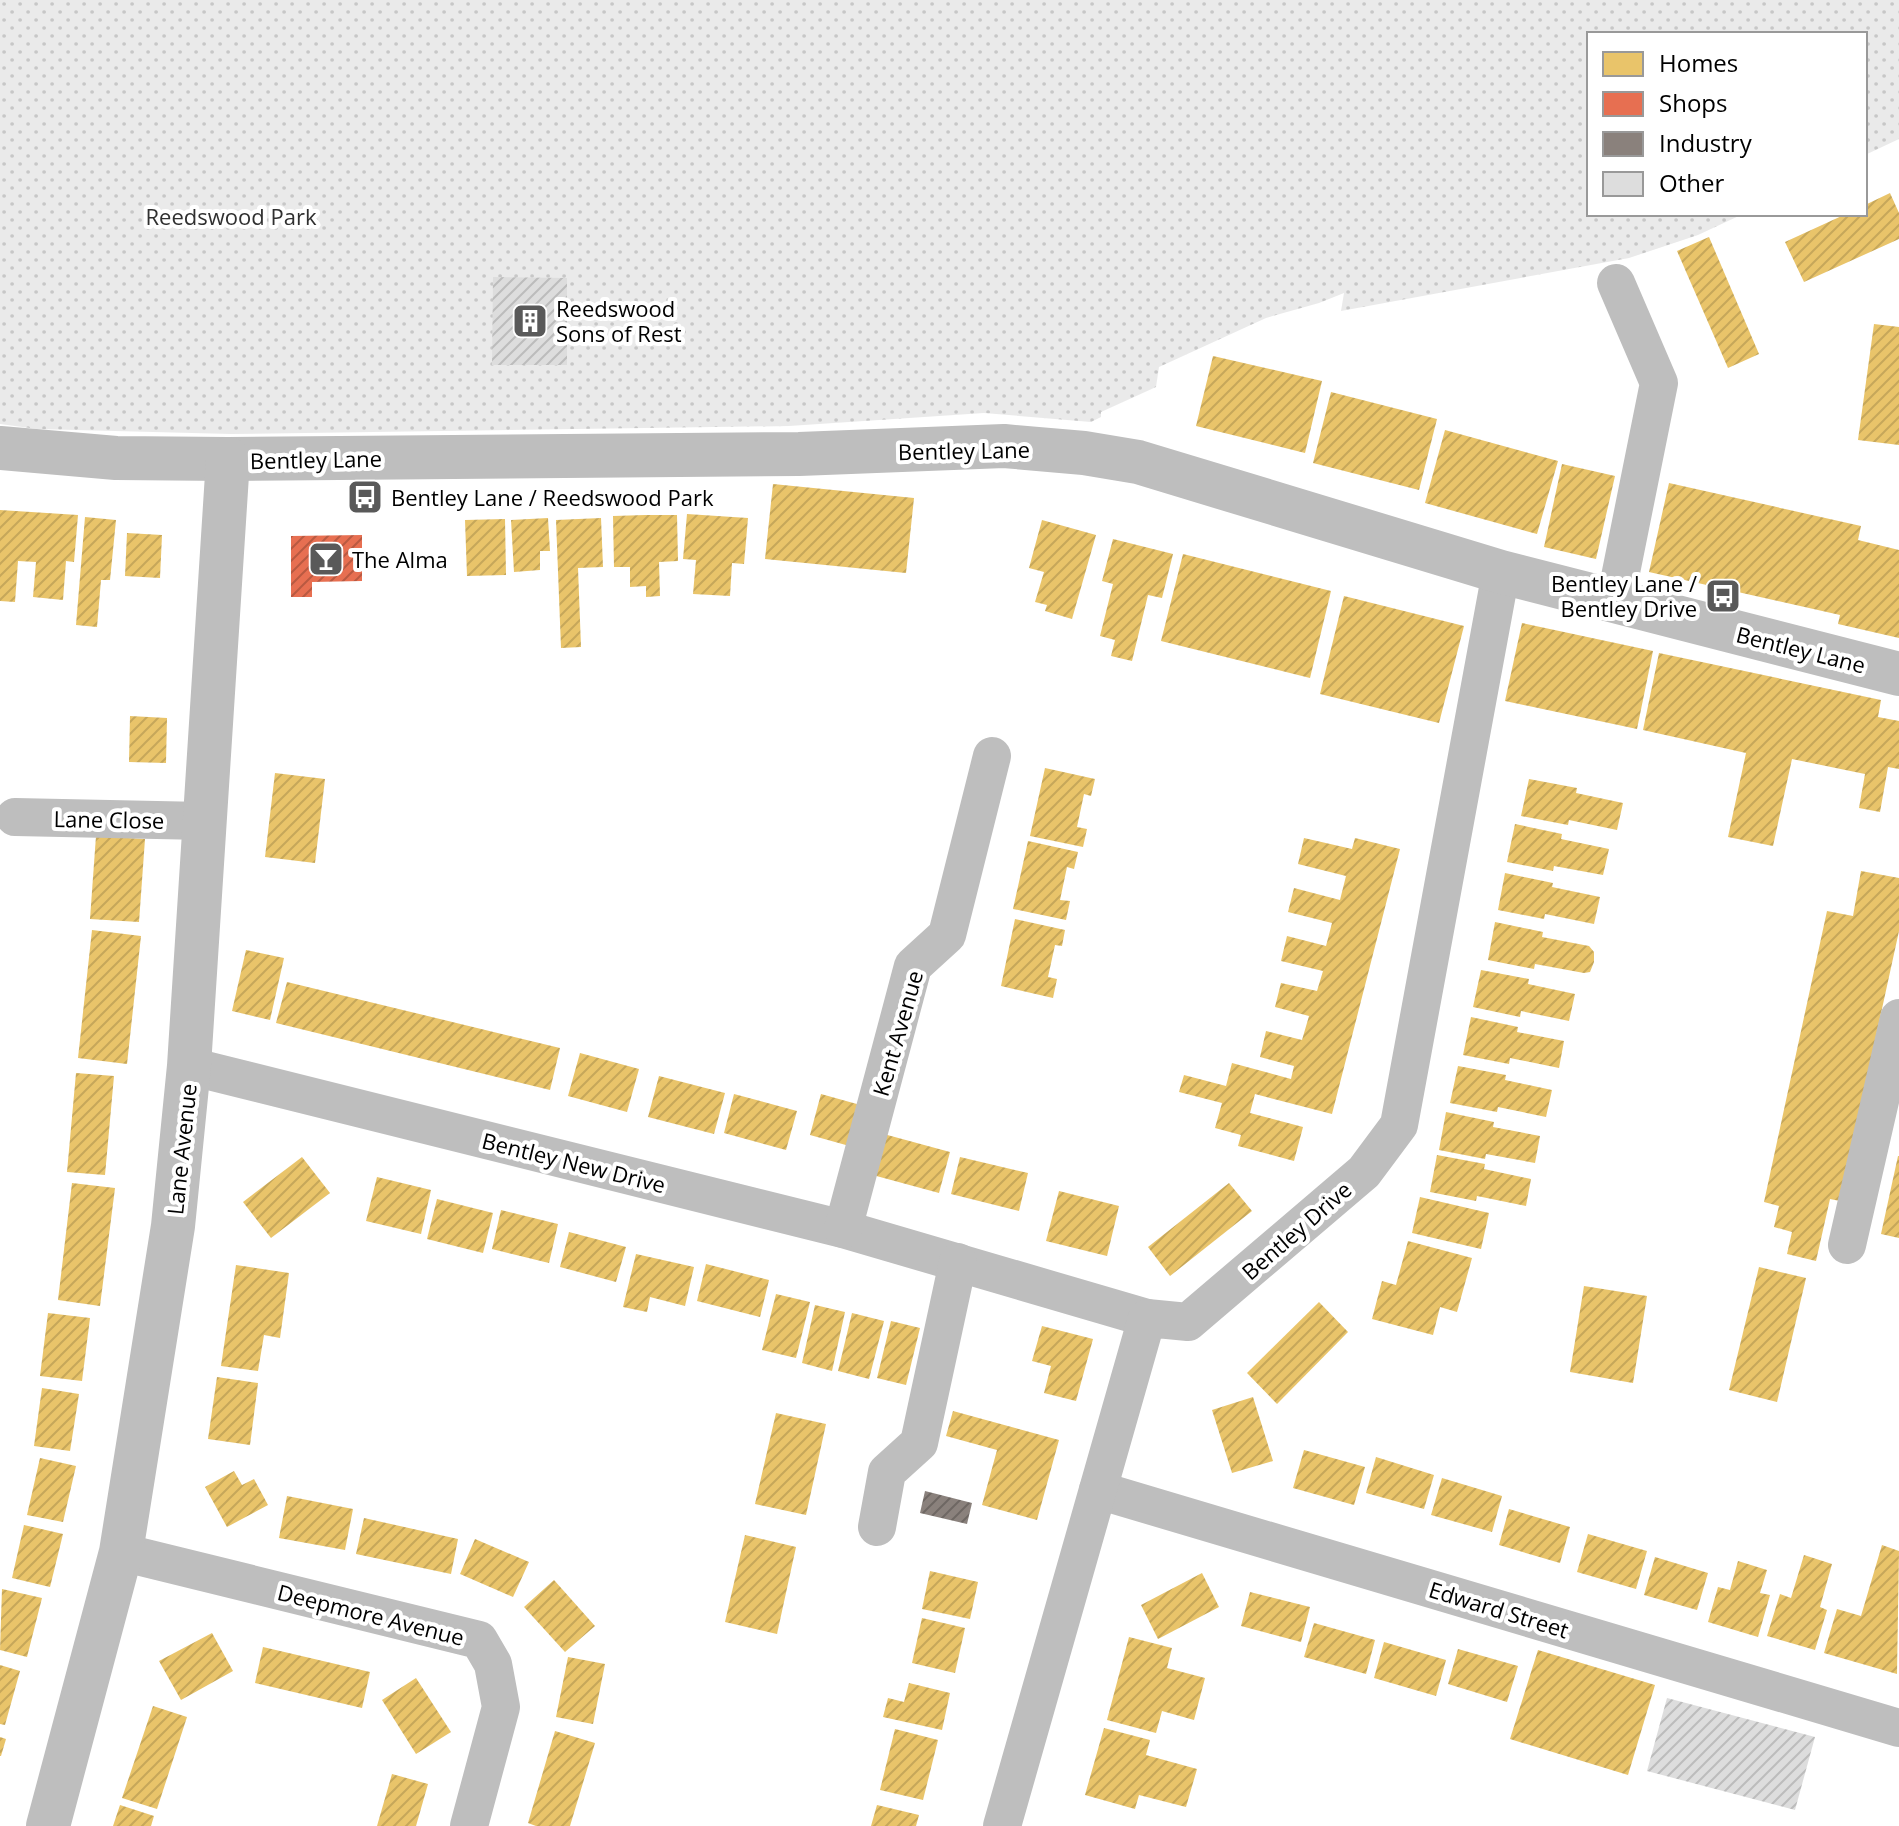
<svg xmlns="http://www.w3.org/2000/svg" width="1899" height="1826" font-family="'Open Sans',sans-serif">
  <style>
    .park { fill: url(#park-dots) }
    .homes { fill: url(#homes-hatch) }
    .shops { fill: url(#shops-hatch) }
    .industry { fill: url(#industry-hatch) }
    .building { fill: url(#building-hatch) }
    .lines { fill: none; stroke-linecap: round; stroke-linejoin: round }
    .minor { stroke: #bebebe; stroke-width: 38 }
    .tertiary { stroke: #bebebe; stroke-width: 44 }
    .labels { text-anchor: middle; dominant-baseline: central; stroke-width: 8; stroke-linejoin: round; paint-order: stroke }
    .park-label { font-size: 22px; fill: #303030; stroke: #fff }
    .poi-label { font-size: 22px; fill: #000; stroke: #fff; text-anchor: start }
    .street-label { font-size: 22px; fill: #000; stroke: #fff }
  </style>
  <defs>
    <pattern id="park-dots" width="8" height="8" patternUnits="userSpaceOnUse" patternTransform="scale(2)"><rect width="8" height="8" fill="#eaeaea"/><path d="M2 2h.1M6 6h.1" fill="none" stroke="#c7c7c7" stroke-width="1.8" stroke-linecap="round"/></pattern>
    <pattern id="homes-hatch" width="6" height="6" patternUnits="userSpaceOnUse" patternTransform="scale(2)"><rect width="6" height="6" fill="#e9c46a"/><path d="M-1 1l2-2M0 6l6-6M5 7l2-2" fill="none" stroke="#c6a75a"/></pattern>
    <pattern id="shops-hatch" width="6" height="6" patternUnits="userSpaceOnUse" patternTransform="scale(2)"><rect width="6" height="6" fill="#e76f51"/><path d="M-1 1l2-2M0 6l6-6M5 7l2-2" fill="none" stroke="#b95941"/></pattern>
    <pattern id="industry-hatch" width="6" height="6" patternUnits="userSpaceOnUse" patternTransform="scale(2)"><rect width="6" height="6" fill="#8a817c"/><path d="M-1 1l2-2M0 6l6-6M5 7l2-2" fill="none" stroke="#6e6763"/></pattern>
    <pattern id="building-hatch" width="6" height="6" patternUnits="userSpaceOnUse" patternTransform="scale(2)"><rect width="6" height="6" fill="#ddd"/><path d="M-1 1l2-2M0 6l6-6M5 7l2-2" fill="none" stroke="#bcbcbc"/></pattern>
  </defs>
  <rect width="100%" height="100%" fill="#fff"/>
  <polygon class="park" points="0,0 1899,0 1899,139 1865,155 1865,34 1589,34 1589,214 1743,214 1698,235 1629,258 1341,311 1344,293 1319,303 1266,318 1159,367 1156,387 1101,412 1101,417 1091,422 984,413 789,426 231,434 37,429 0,424"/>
  <g class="homes">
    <polygon points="1890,193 1899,213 1899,239 1804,282 1785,242 1846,214 1865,214 1865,205"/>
    <polygon points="1709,237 1759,354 1728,368 1677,251"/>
    <polygon points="1874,324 1899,327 1899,445 1858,440"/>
    <polygon points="1213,356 1322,381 1305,453 1196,426"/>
    <polygon points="1331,392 1437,419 1419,490 1313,463"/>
    <polygon points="1445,430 1558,461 1537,534 1425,503"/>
    <polygon points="1562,464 1615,476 1596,559 1544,547"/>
    <polygon points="1669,483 1861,526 1858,540 1899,550 1899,638 1838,624 1840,615 1649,572"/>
    <polygon points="773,484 914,498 906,573 765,559"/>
    <polygon points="0,510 78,515 74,562 66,561 63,600 33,597 36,562 18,561 15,602 0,601"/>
    <polygon points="687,514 748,518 744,564 732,563 730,596 693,594 696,560 683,559"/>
    <polygon points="645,515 677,515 678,561 659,562 660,596 646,597 646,586 630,587 630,567 614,567 613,516"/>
    <polygon points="85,517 116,520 110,580 101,580 97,627 76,625"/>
    <polygon points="548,518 550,551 540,551 540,570 514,572 511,520"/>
    <polygon points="601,518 603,567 578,568 581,647 561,648 556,520"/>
    <polygon points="505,519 506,575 467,576 465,520"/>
    <polygon points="1042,520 1096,535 1072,619 1045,611 1047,605 1035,602 1044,572 1029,568"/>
    <polygon points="127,533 162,535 160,578 125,576"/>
    <polygon points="1113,539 1173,554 1162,598 1148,595 1132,661 1111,656 1115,640 1100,636 1113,584 1102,581"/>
    <polygon points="1183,554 1331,591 1310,678 1161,641"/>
    <polygon points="1344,596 1464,626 1439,723 1320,694"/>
    <polygon points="1522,623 1653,651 1637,729 1505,701"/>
    <polygon points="1659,653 1881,700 1878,717 1899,721 1899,769 1888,767 1880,812 1859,808 1865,774 1792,759 1773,846 1728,837 1746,753 1643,730"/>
    <polygon points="130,716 167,718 166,763 129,762"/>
    <polygon points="1045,768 1095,779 1091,796 1084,794 1077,827 1087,829 1083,847 1030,836"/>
    <polygon points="275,773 325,779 315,863 265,857"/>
    <polygon points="1529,779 1577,788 1576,793 1623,803 1617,830 1569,820 1568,825 1521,816"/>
    <polygon points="1515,824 1562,834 1561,839 1609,849 1603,875 1554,866 1553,871 1507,862"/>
    <polygon points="96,836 145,839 139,922 90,919"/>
    <polygon points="1304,838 1352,849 1355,838 1400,849 1332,1114 1255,1094 1250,1113 1303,1127 1294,1161 1238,1146 1241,1135 1215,1128 1222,1103 1179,1092 1184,1075 1226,1086 1232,1063 1291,1079 1294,1066 1260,1057 1266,1031 1302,1040 1309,1016 1275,1007 1281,983 1317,991 1323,971 1281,961 1287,936 1326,946 1332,923 1288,912 1294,888 1340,900 1346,876 1298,864"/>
    <polygon points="1028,841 1078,852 1074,869 1067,867 1060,900 1070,901 1066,920 1013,909"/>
    <polygon points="1861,871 1899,878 1899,931 1840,1201 1830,1199 1816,1261 1787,1254 1792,1232 1774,1227 1779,1206 1764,1202 1827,911 1853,916"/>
    <polygon points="1505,873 1553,883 1552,887 1600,897 1594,924 1545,914 1544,919 1498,910"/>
    <polygon points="1015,919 1065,930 1062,946 1055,945 1048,977 1057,979 1053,998 1001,986"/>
    <polygon points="1495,922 1543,932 1542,937 1589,946 1594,952 1594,962 1590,972 1584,973 1535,964 1534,969 1488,960"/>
    <polygon points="92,930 141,936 127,1064 78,1058"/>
    <polygon points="246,950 284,958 270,1020 232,1011"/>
    <polygon points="1481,970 1529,979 1528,984 1575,994 1569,1021 1521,1011 1520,1017 1473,1007"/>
    <polygon points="287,982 560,1048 550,1090 276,1023"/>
    <polygon points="1471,1017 1518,1027 1517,1032 1564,1041 1559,1068 1510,1058 1509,1064 1463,1055"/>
    <polygon points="580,1053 639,1069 627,1112 568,1096"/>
    <polygon points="1458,1066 1506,1075 1505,1080 1552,1090 1546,1117 1498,1107 1497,1112 1450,1103"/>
    <polygon points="76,1073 114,1076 105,1175 67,1172"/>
    <polygon points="659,1076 725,1093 714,1134 648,1117"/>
    <polygon points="734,1094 797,1111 786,1150 724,1133"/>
    <polygon points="821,1094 864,1106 853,1147 810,1135"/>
    <polygon points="1446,1112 1494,1122 1493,1127 1540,1136 1535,1163 1486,1154 1485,1159 1439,1150"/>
    <polygon points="880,1133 950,1152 939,1193 869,1174"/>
    <polygon points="1437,1155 1485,1164 1484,1169 1531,1179 1526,1206 1477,1196 1476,1201 1430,1192"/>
    <polygon points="1898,1156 1899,1156 1899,1238 1881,1234"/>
    <polygon points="302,1157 330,1193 271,1238 243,1202"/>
    <polygon points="960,1157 1028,1173 1019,1211 951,1194"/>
    <polygon points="377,1177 431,1190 421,1234 366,1221"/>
    <polygon points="72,1183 115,1188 100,1306 58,1300"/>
    <polygon points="1229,1183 1252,1211 1170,1276 1148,1247"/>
    <polygon points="1059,1191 1119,1206 1107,1256 1046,1241"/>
    <polygon points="1420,1197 1489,1213 1481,1249 1412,1233"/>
    <polygon points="437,1199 493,1213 483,1253 427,1239"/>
    <polygon points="501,1210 558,1224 549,1263 492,1249"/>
    <polygon points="569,1232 626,1247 616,1282 560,1267"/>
    <polygon points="1408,1241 1472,1258 1457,1312 1440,1307 1433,1335 1372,1319 1382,1281 1396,1285"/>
    <polygon points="636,1254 694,1267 685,1306 650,1297 647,1312 623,1307"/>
    <polygon points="706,1264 769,1280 760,1317 697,1301"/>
    <polygon points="236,1265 289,1273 280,1338 264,1335 258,1371 221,1366"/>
    <polygon points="1759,1267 1806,1278 1777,1402 1729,1390"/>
    <polygon points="1584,1286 1647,1296 1633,1383 1570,1372"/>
    <polygon points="776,1294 810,1302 796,1358 762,1350"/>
    <polygon points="1319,1302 1348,1332 1277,1404 1247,1373"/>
    <polygon points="815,1305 845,1312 832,1371 802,1363"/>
    <polygon points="48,1313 90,1318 82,1381 40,1376"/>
    <polygon points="852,1313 884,1321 869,1379 838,1371"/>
    <polygon points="891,1321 920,1328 906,1385 877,1378"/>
    <polygon points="1042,1326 1093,1339 1076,1401 1044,1393 1051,1366 1032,1361"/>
    <polygon points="217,1377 258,1383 250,1445 208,1439"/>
    <polygon points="42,1388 79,1394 70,1451 34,1446"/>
    <polygon points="1253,1397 1273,1461 1232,1473 1212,1410"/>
    <polygon points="953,1411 1059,1440 1037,1520 982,1505 997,1450 946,1436"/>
    <polygon points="776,1413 826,1424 806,1515 755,1504"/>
    <polygon points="1304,1450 1365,1467 1354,1505 1293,1488"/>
    <polygon points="1376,1457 1434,1475 1424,1509 1366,1493"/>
    <polygon points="40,1458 76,1466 63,1522 27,1515"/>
    <polygon points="234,1471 242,1485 254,1479 268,1505 227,1527 205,1487"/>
    <polygon points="1442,1478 1502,1496 1492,1532 1431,1515"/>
    <polygon points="287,1496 353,1509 345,1550 279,1538"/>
    <polygon points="1509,1509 1570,1527 1560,1563 1499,1545"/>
    <polygon points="364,1518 458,1539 451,1574 356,1554"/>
    <polygon points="24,1525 63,1534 50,1587 12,1578"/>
    <polygon points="1588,1534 1647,1551 1636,1589 1577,1572"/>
    <polygon points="745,1535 796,1547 777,1634 725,1622"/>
    <polygon points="475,1539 529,1562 513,1597 460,1574"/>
    <polygon points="1882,1545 1899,1551 1897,1674 1824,1653 1837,1609 1861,1616"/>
    <polygon points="1804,1555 1832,1564 1820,1607 1827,1610 1815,1650 1767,1636 1780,1594 1791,1598"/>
    <polygon points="1655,1557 1708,1573 1697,1610 1644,1595"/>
    <polygon points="1738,1561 1767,1570 1760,1593 1770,1595 1758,1637 1708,1622 1718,1587 1730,1590"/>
    <polygon points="930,1571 978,1582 970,1619 922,1609"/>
    <polygon points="1202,1573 1219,1607 1158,1639 1141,1605"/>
    <polygon points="554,1580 595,1626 565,1652 524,1607"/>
    <polygon points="2,1589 42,1598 27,1657 0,1650"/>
    <polygon points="1250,1592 1310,1607 1301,1642 1241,1626"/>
    <polygon points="922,1618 965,1628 955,1673 912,1663"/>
    <polygon points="1314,1623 1375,1640 1366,1674 1304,1657"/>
    <polygon points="212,1633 233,1671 181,1700 159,1661"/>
    <polygon points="1129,1637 1172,1648 1167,1668 1205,1678 1194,1720 1162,1711 1156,1733 1107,1720"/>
    <polygon points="1384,1642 1446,1660 1436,1696 1374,1678"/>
    <polygon points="263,1647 370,1672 362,1708 255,1683"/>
    <polygon points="1458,1649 1518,1666 1507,1702 1448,1684"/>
    <polygon points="1538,1650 1655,1685 1628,1775 1510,1739"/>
    <polygon points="568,1657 605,1664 593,1724 556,1717"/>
    <polygon points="0,1665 20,1671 5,1725 0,1724"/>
    <polygon points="416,1678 451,1732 416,1754 382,1700"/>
    <polygon points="909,1683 950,1693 942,1730 883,1717 888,1698 904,1702"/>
    <polygon points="153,1706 187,1717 157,1809 122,1798"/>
    <polygon points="1104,1728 1150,1740 1146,1755 1197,1769 1186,1807 1139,1795 1135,1809 1085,1795"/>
    <polygon points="895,1729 938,1740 923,1800 880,1790"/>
    <polygon points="555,1731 595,1743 570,1826 536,1826 528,1823"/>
    <polygon points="0,1737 6,1739 1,1756 0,1756"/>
    <polygon points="392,1774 428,1784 416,1826 377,1826"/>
    <polygon points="120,1805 154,1816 151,1826 113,1826"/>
    <polygon points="877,1805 919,1815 916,1826 871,1826"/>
  </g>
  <polygon class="shops" points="362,535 362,581 312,582 312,597 291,597 291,536"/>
  <polygon class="industry" points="925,1491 972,1503 967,1524 920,1513"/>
  <g class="building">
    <polygon points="493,277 567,278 567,365 492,365"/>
    <polygon points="1667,1698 1815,1737 1795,1810 1647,1771"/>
  </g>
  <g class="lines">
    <g class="minor">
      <polyline points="1615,602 1659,383 1616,283"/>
      <polyline points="15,817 204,821"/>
      <polyline points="189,1066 843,1229 1147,1318"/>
      <polyline points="843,1229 913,966 947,935 992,756"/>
      <polyline points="1847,1245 1899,1018"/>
      <polyline points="1098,1490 1899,1728"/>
      <polyline points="877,1527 887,1472 919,1443 958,1262"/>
      <polyline points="121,1552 479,1640 493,1664 501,1707 469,1826"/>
      <polyline points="1002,1826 1147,1318 1188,1322 1364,1172 1399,1125 1501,572"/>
    </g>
    <g class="tertiary">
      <polyline points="0,448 116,458 228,459 799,454 1004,446 1084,453 1138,462 1501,572 1899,674"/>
      <polyline points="48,1826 121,1552 173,1226 189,1066 228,459"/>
    </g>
  </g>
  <defs>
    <symbol id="building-square" viewBox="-11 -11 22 22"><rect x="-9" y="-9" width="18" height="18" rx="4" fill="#595959" stroke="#fff"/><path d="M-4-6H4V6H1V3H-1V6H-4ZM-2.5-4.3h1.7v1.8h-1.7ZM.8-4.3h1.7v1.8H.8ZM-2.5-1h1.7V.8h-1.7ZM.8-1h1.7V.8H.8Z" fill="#fff"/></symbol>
    <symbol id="bus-square" viewBox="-11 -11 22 22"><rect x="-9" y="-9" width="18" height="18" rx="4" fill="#595959" stroke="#fff"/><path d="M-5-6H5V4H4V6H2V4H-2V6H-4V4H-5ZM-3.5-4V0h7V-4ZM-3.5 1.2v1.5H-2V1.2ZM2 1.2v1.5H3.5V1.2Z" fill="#fff"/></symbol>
    <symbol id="bar-square" viewBox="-11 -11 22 22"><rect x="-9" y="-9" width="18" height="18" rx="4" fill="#595959" stroke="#fff"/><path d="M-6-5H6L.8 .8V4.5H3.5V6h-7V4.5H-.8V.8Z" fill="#fff"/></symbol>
  </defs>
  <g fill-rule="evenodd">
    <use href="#building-square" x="510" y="301" width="40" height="40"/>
    <use href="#bus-square" x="345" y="477" width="40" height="40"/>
    <use href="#bar-square" x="306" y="539" width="40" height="40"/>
    <use href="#bus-square" x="1703" y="576" width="40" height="40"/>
  </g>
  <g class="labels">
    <g class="park-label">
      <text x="231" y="216">Reedswood Park</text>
    </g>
    <g class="poi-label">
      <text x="556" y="308">Reedswood<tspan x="556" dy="25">Sons of Rest</tspan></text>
      <text x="391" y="497">Bentley Lane / Reedswood Park</text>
      <text x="352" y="559">The Alma</text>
      <text x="1697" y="583" text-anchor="end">Bentley Lane /<tspan x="1697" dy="25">Bentley Drive</tspan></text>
    </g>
    <g class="street-label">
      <text transform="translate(964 450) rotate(-1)">Bentley Lane</text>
      <text transform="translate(316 459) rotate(-1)">Bentley Lane</text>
      <text transform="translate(1801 649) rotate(14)">Bentley Lane</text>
      <text transform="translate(109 819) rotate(1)">Lane Close</text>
      <text transform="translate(897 1033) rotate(-74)">Kent Avenue</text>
      <text transform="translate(181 1149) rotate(-84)">Lane Avenue</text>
      <text transform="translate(574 1162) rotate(14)">Bentley New Drive</text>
      <text transform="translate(1296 1230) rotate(-41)">Bentley Drive</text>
      <text transform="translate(1499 1609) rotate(17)">Edward Street</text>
      <text transform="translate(371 1614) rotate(14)">Deepmore Avenue</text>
    </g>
  </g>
  <rect x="1587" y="32" width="280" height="184" fill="#ffffff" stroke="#999999" stroke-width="2"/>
  <rect x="1603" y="52" width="40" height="24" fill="#e9c46a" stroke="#999999" stroke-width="2"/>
  <text x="1659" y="72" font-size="24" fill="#000000">Homes</text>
  <rect x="1603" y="92" width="40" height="24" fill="#e76f51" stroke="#999999" stroke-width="2"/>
  <text x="1659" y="112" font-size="24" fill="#000000">Shops</text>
  <rect x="1603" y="132" width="40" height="24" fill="#8a817c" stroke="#999999" stroke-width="2"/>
  <text x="1659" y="152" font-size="24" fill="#000000">Industry</text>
  <rect x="1603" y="172" width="40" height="24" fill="#dddddd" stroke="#999999" stroke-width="2"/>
  <text x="1659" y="192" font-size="24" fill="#000000">Other</text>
</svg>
